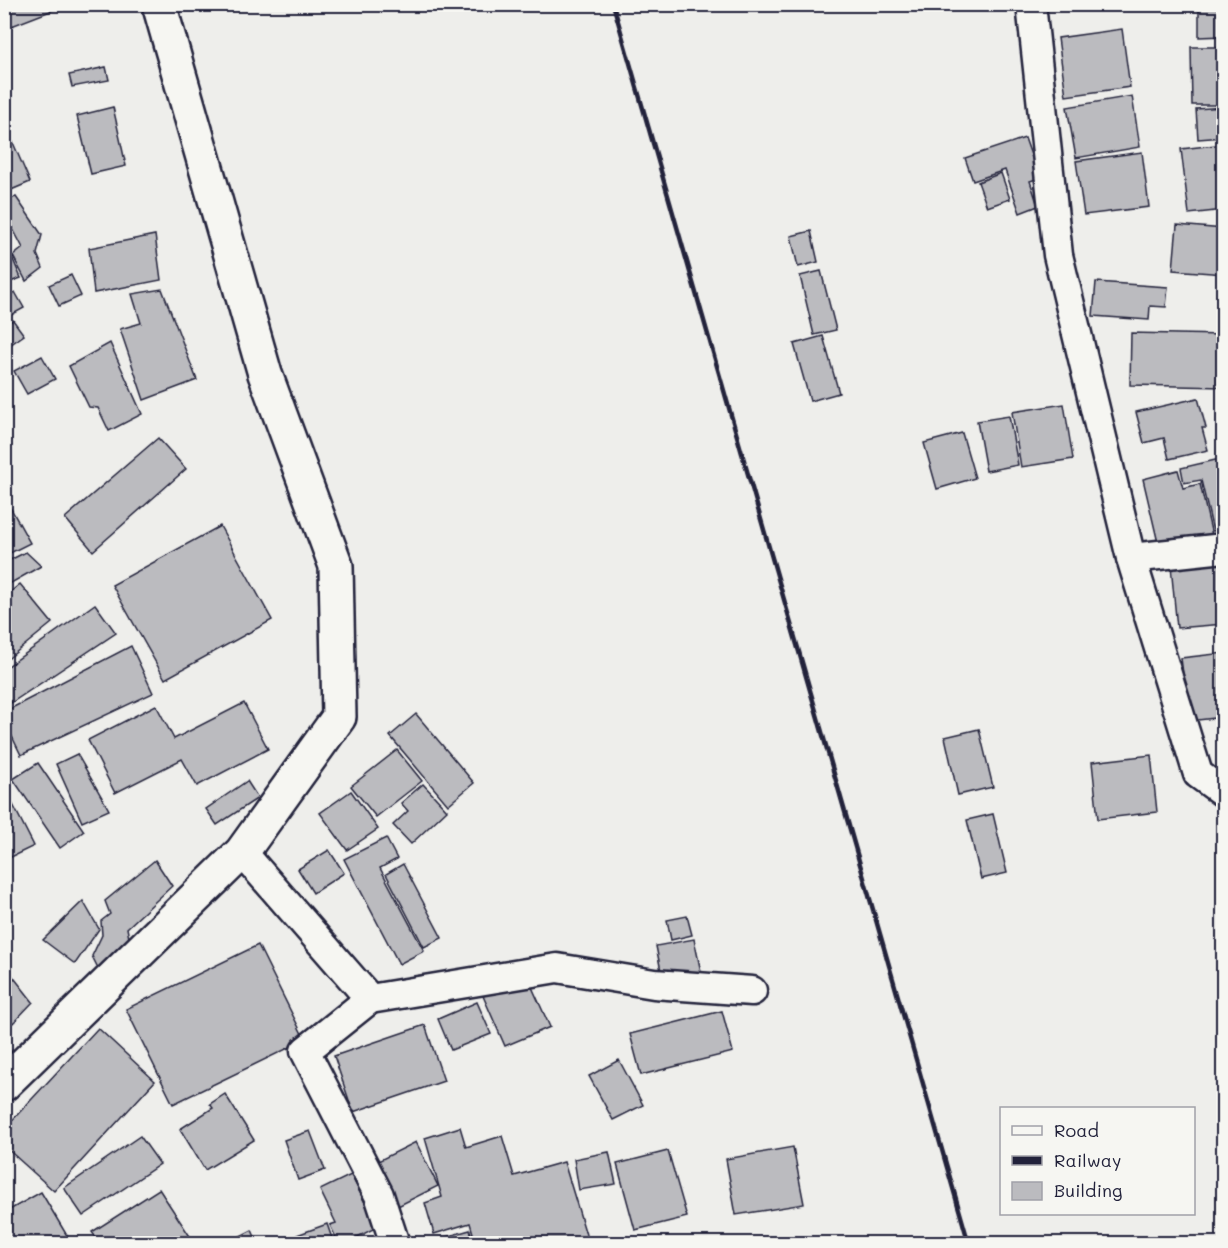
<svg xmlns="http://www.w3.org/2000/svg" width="1228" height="1248" font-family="Mali,sans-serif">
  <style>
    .building { fill: #bbbbbf; stroke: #22223b; stroke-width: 1.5 }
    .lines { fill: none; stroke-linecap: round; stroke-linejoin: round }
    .minor-casing { stroke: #22223b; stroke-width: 33 }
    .tertiary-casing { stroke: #22223b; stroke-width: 38 }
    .minor { stroke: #f6f6f2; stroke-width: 28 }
    .tertiary { stroke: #f6f6f2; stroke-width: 33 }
    .rail { stroke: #22223b; stroke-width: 4.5 }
  </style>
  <rect width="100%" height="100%" fill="#eeeeeb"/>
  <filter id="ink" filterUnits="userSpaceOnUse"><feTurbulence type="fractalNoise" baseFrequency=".0167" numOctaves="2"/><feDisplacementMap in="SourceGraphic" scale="12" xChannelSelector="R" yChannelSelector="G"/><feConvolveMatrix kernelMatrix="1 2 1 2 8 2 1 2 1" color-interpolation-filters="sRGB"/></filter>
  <g filter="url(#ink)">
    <g class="building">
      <polygon points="4,4 51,4 53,10 4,29"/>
      <polygon points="1199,4 1224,4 1224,36 1199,37"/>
      <polygon points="1122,29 1130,87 1066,96 1058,38"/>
      <polygon points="1191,47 1224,47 1224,105 1192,105"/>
      <polygon points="106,67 109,80 72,87 69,75"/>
      <polygon points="1132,96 1140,147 1076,158 1067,107"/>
      <polygon points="113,107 126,166 91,174 77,116"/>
      <polygon points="1224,107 1224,137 1198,139 1196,109"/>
      <polygon points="8,131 30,182 4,193 4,132"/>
      <polygon points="1025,138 1039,178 1030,181 1038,206 1020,213 1005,170 973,181 965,158"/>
      <polygon points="1224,144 1224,210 1189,214 1181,149"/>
      <polygon points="1142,152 1149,207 1084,215 1076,161"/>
      <polygon points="1001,173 1010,199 987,207 978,182"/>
      <polygon points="16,197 42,235 37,254 43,268 26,281 13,256 23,248 12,227 4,232 4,201"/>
      <polygon points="1177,225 1224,229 1224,274 1173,270"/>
      <polygon points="811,231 818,262 798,267 791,236"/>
      <polygon points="155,235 161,280 94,293 89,248"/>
      <polygon points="4,239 21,278 10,282 4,272"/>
      <polygon points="821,271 836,330 814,335 800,276"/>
      <polygon points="71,275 81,296 59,306 49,285"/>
      <polygon points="1096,282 1168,287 1166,307 1150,306 1149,320 1093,316"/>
      <polygon points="162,289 197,380 144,400 120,329 141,323 132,294"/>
      <polygon points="15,292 24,308 4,319 4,298"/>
      <polygon points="13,320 24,335 4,349 4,325"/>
      <polygon points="1131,333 1224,335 1224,387 1130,385"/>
      <polygon points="823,336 839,393 810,401 794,344"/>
      <polygon points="110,343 142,414 109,431 98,408 89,407 69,366"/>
      <polygon points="42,356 55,379 27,394 14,371"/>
      <polygon points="1198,398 1206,428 1202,428 1208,450 1169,459 1164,438 1144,443 1136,412"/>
      <polygon points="1064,404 1073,459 1021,467 1012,412"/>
      <polygon points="1009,416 1018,465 986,471 977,421"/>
      <polygon points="962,433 975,478 937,489 924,443"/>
      <polygon points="158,438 186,469 93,551 65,518"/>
      <polygon points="1224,458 1224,528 1213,531 1201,480 1184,483 1181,468"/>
      <polygon points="1178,470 1183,488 1200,484 1212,535 1159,547 1143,479"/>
      <polygon points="4,496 30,543 4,556"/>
      <polygon points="220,526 272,620 165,679 112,585"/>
      <polygon points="26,552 41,566 4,587 4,563"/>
      <polygon points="1224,561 1224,624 1177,628 1171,566"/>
      <polygon points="20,584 52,623 4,662 4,597"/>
      <polygon points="95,604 116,633 11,703 4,692 4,669"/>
      <polygon points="131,646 153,693 21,755 4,720 4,712"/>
      <polygon points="1224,653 1224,717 1189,721 1181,658"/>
      <polygon points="244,703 268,749 197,786 182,759 115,793 88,740 156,705 174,739"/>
      <polygon points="416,714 474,783 448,805 390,736"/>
      <polygon points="979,729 993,787 958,795 945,737"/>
      <polygon points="397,750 422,781 376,817 351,786"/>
      <polygon points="77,754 109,810 82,822 56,764"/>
      <polygon points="1151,755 1157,812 1098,819 1092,762"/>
      <polygon points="38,763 84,831 60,848 13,779"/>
      <polygon points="247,781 258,798 217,825 206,809"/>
      <polygon points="423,784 447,810 411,844 393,825 408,811 401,803"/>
      <polygon points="4,787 34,846 9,858 4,850"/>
      <polygon points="351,791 378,829 347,850 320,813"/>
      <polygon points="993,814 1007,873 981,879 967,820"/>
      <polygon points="386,838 397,859 380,868 424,951 399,964 344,859"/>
      <polygon points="329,850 344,873 313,893 298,869"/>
      <polygon points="155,860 172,886 127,928 129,938 100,972 92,956 102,935 101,921 110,914 105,901"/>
      <polygon points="403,864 442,938 424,947 386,874"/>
      <polygon points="83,901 99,929 75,964 43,940"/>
      <polygon points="687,916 692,935 671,940 667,920"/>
      <polygon points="694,939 701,972 663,981 656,946"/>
      <polygon points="258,945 305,1040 173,1104 126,1009"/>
      <polygon points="4,965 33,1002 13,1023 4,1013"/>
      <polygon points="527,976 550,1027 505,1046 483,996"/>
      <polygon points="477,1002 491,1034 451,1050 438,1019"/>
      <polygon points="722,1011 733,1052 641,1075 630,1034"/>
      <polygon points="425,1025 444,1081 353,1112 334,1056"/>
      <polygon points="98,1028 155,1081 54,1191 4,1146 4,1129"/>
      <polygon points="619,1060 643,1105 613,1120 589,1076"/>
      <polygon points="225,1094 254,1140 205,1170 180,1129 213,1108 210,1104"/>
      <polygon points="460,1127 466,1147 502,1136 514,1176 564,1162 587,1238 569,1244 476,1244 470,1223 434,1234 425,1203 442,1197 425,1138"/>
      <polygon points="310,1131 325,1170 298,1180 284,1140"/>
      <polygon points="140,1136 160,1164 83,1216 64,1188"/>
      <polygon points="416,1142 438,1186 396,1207 374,1163"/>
      <polygon points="793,1147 804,1204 736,1215 726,1159"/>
      <polygon points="668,1151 687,1217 635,1230 617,1164"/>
      <polygon points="609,1152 616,1184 579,1190 574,1159"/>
      <polygon points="351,1175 377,1227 346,1243 345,1241 339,1244 330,1225 336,1223 320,1190"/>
      <polygon points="159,1189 195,1244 100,1244 92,1232"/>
      <polygon points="41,1192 72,1244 4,1244 4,1213"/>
      <polygon points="327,1224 334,1244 300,1244 297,1235"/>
      <polygon points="252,1230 258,1244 225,1244"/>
      <polygon points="470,1230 474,1244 421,1244"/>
    </g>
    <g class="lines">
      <defs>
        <g id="minor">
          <polyline points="1031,4 1058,255 1131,558 1198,774 1224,793"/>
          <polyline points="1131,558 1224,548"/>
          <polyline points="242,852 370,999 557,968 654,984 752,991"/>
          <polyline points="370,999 305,1051 379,1195 395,1244"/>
        </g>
        <polyline id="tertiary" points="4,1084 242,852 339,717 336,566 265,374 159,4"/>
      </defs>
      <use href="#minor" class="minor-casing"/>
      <use href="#tertiary" class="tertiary-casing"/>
      <use href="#minor" class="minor"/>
      <use href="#tertiary" class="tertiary"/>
      <polyline class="rail" points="613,4 969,1244"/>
    </g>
  </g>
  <rect width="1228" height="1248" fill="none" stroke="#f6f6f2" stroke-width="24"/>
  <rect x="12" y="12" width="1204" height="1224" fill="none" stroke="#22223b" stroke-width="2" filter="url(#ink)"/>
  <rect x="1000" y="1107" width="195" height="108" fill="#f6f6f2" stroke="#a1a1a9" stroke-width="1.5"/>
  <rect x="1012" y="1126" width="30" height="9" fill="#f6f6f2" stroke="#a1a1a9" stroke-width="1.5"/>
  <text x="1054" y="1137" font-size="18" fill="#22223b">Road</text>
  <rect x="1012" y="1156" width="30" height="9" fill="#22223b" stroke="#a1a1a9" stroke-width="1.5"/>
  <text x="1054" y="1167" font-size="18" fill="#22223b">Railway</text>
  <rect x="1012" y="1182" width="30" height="18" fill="#bbbbbf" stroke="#a1a1a9" stroke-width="1.5"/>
  <text x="1054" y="1197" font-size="18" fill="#22223b">Building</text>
</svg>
